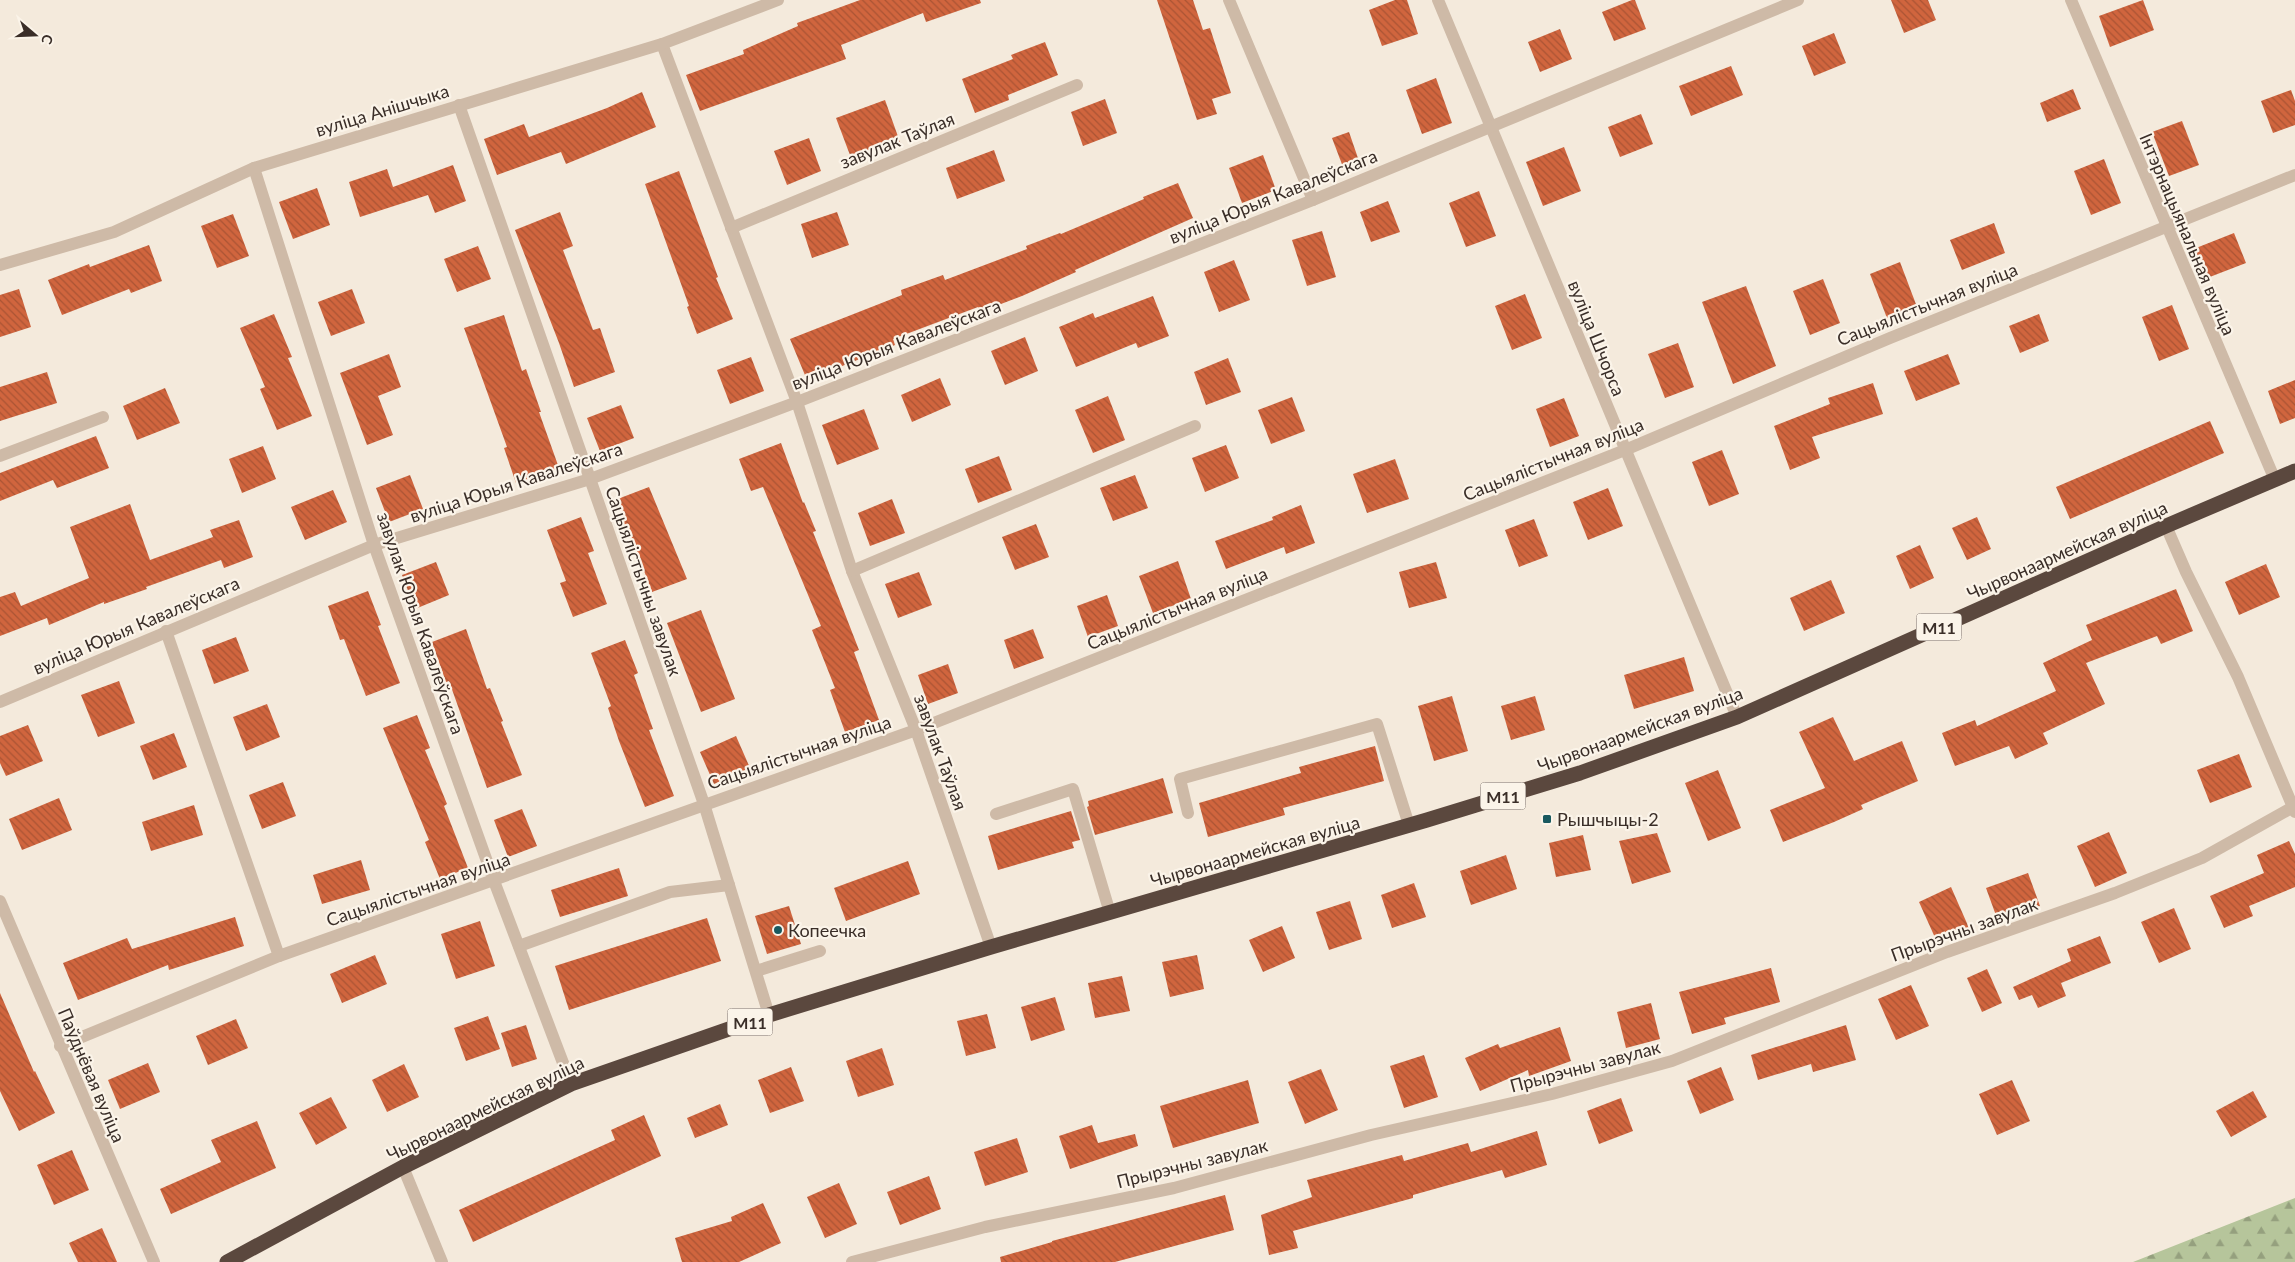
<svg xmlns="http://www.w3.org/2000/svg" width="2295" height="1262" font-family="Lato,sans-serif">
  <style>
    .forest { fill: url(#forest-firs) }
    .building { fill: url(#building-back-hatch) }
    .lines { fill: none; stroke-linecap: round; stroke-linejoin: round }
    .minor { stroke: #cebaa7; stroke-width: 12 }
    .highway { stroke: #5b483e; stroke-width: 15 }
    .poi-dot { fill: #19595f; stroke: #fbf4e9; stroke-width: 2 }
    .labels { text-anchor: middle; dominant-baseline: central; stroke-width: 4.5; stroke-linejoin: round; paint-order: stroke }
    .shield { fill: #fbf4e9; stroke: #746962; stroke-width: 1 }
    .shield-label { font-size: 16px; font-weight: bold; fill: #3a2e28 }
    .street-label { font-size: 18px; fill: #3a2e28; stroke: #fbf4e9 }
    .poi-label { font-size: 18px; fill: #3a2e28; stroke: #fbf4e9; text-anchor: start }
  </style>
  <defs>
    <pattern id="forest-firs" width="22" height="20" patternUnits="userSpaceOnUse" patternTransform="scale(1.25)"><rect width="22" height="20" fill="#b6c59b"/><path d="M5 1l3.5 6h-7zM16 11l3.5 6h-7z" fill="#95a07e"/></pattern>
    <pattern id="building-back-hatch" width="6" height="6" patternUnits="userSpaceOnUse" patternTransform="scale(1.25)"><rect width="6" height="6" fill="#d0653e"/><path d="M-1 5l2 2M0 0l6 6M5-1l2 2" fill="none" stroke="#aa5434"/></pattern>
  </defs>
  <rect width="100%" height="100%" fill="#f4eadc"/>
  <polygon class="forest" points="2295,1198 2295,1262 2133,1262"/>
  <g class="building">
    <polygon points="860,0 980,0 981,3 926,22 923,13 841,45 846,59 700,111 686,75 744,54 743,50 798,26 797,23"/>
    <polygon points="1157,0 1193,0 1203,30 1210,28 1231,93 1212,99 1217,114 1197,120"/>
    <polygon points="1395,0 1407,0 1418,34 1382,46 1369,10"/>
    <polygon points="1632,0 1635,0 1646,29 1614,41 1602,12"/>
    <polygon points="1891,0 1928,0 1936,20 1904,33"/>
    <polygon points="2143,0 2154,30 2110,47 2099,16"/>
    <polygon points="1560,29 1572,59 1540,72 1528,42"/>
    <polygon points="1834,33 1846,63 1814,76 1802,46"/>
    <polygon points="1045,42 1058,75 1008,95 1009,100 975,113 962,79 1013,59 1011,55"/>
    <polygon points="1731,66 1743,95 1691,116 1679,86"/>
    <polygon points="1436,78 1452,123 1422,134 1406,90"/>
    <polygon points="2073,89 2081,109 2047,122 2040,103"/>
    <polygon points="2291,90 2295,101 2295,125 2273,133 2261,101"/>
    <polygon points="642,92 656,127 566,164 561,152 497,175 484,139 524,124 529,137 607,108"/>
    <polygon points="1105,99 1117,133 1083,146 1071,112"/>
    <polygon points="885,100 901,145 853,163 836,118"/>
    <polygon points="1641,114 1653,144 1620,157 1608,127"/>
    <polygon points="2182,121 2199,165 2169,176 2152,132"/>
    <polygon points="1349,132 1359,161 1343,167 1332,138"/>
    <polygon points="809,138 821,171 787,185 774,151"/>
    <polygon points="1564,147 1581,191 1543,206 1526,162"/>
    <polygon points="994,150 1005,181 957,199 946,168"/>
    <polygon points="1263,155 1276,190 1242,203 1229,168"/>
    <polygon points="2104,159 2121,203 2091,215 2074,171"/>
    <polygon points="453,165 466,201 435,213 428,195 360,217 349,182 387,169 393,187"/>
    <polygon points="679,171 718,277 716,278 733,319 697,334 687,307 689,306 645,184"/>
    <polygon points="1178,183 1193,218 1075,270 1076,272 1022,296 980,312 978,307 893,339 895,345 807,380 790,339 902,295 901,290 943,275 945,280 1027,249 1026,246 1060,233 1061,234 1144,199 1143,197"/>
    <polygon points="317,188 330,225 293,239 279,202"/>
    <polygon points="1479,191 1496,236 1466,247 1449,203"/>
    <polygon points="1388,201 1400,232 1371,242 1360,212"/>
    <polygon points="560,212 573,246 563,250 593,330 600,328 615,372 574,387 559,343 515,230"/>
    <polygon points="837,212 849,245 812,258 801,224"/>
    <polygon points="233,214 249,256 217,268 201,226"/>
    <polygon points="1994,223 2005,253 1962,270 1950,240"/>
    <polygon points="1322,231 1336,277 1307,286 1292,240"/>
    <polygon points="2234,233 2246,263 2202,280 2191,250"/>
    <polygon points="149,245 162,281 131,293 129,289 62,315 48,280 89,264 90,267"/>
    <polygon points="478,246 491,279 457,292 444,259"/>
    <polygon points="1234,260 1250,300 1219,312 1204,272"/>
    <polygon points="1900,262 1917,307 1887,318 1870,274"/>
    <polygon points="1823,279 1840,323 1810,335 1793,291"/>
    <polygon points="1746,286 1776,366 1733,384 1702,302"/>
    <polygon points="19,289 31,327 0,337 0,295"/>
    <polygon points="352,289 365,323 331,336 318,302"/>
    <polygon points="1525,294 1542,338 1512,350 1495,306"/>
    <polygon points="1153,296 1169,336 1138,348 1136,343 1076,367 1059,327 1093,313 1095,318"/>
    <polygon points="2172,305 2189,349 2159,361 2142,317"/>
    <polygon points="274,314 292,357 288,358 312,416 277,430 260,389 265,387 240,328"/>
    <polygon points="2039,314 2049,341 2020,353 2009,326"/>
    <polygon points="504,315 522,371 526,369 541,412 539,412 559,468 516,483 504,448 507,447 464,328"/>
    <polygon points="1025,337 1038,371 1005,385 991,351"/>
    <polygon points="1678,343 1694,387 1665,398 1648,354"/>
    <polygon points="389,354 401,387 378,396 393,435 367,445 340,373"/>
    <polygon points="1948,354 1960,384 1916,401 1904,371"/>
    <polygon points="751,357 764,391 730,404 717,370"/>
    <polygon points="1228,358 1241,392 1206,405 1194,372"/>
    <polygon points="47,372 57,403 0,421 0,387"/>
    <polygon points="940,378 951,405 912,422 901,395"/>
    <polygon points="2295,380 2295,418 2280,424 2268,391"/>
    <polygon points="1873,383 1883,414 1812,437 1820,458 1790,470 1774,426 1830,404 1828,398"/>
    <polygon points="165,388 180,423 137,440 123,406"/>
    <polygon points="1108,396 1125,440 1093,453 1075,410"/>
    <polygon points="1292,397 1305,431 1271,444 1258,410"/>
    <polygon points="1564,398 1579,436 1550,447 1536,409"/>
    <polygon points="621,405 634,438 600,451 587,418"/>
    <polygon points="864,409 879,449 837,465 822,425"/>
    <polygon points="2210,421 2224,453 2070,519 2056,487"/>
    <polygon points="96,436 109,468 57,488 53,480 0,501 0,473"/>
    <polygon points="781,443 803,503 804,502 816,531 813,532 859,650 854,652 879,720 845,732 830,690 835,688 812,630 821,626 763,487 751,491 739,459"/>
    <polygon points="1226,445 1239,478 1205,492 1192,458"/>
    <polygon points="263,446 276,479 242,493 229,459"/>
    <polygon points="1722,450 1739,494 1709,506 1692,462"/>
    <polygon points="999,456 1012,490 978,503 965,469"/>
    <polygon points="1395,459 1409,499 1367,513 1353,474"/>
    <polygon points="410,475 423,509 389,522 376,488"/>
    <polygon points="1135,475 1148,508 1113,521 1100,488"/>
    <polygon points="649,487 687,579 652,592 630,533 628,534 615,500"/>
    <polygon points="1608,488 1623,526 1588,540 1573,502"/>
    <polygon points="333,490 347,522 305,540 291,507"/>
    <polygon points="892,499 905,533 870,546 858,513"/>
    <polygon points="130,504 150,560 213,537 210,530 239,520 253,557 224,568 221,560 146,587 147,589 104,604 104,602 49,625 47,618 0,636 0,597 15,592 21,606 89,578 70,527"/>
    <polygon points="1301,505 1315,543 1286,554 1284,547 1226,569 1215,541 1273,520 1272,517"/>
    <polygon points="581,517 594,551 588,553 607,604 573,617 560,583 566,581 547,530"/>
    <polygon points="1977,517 1991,549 1967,560 1952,528"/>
    <polygon points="1534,519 1548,556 1519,567 1505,530"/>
    <polygon points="1036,524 1049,557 1015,570 1002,537"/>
    <polygon points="1920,545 1934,578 1910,589 1896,556"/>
    <polygon points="1178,561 1191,599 1153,613 1139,576"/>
    <polygon points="436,562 449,595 415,609 402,575"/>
    <polygon points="1436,562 1447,598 1409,608 1399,572"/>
    <polygon points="2266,564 2280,597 2239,615 2225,582"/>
    <polygon points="919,572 932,605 898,618 885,584"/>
    <polygon points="1831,580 1845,613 1804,631 1790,598"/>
    <polygon points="2176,589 2193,631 2161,644 2157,636 2086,663 2105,704 2043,733 2048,744 2015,759 2009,746 1955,766 1942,733 1975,720 1977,726 2056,691 2043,663 2092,640 2086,625"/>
    <polygon points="368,591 381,625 378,626 400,683 366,696 344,639 340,640 328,606"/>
    <polygon points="1107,595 1118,626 1088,637 1077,606"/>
    <polygon points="701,610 735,699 701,712 667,623"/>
    <polygon points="466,629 487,689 490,688 503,721 501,722 522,775 487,788 449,681 446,682 432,642"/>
    <polygon points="1033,629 1044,658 1014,669 1004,640"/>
    <polygon points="236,637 249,671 214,684 202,650"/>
    <polygon points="625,640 638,673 634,675 653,729 649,730 674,796 645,807 619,741 608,708 611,706 591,653"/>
    <polygon points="1684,657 1694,691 1634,709 1624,675"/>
    <polygon points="948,664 958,693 928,704 918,675"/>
    <polygon points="119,681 135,723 98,737 81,695"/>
    <polygon points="1452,696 1468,751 1434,761 1418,706"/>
    <polygon points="1535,696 1545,730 1511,740 1501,706"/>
    <polygon points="267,704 280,737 246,751 233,717"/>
    <polygon points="417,715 430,748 425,750 447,804 444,806 468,868 440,879 425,842 429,840 383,728"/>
    <polygon points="1833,717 1854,761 1902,741 1918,781 1861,805 1863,809 1834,822 1783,842 1770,810 1825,788 1799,732"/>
    <polygon points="28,725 43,761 6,776 0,763 0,736"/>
    <polygon points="174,733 187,767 153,780 140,746"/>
    <polygon points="736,736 750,768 714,784 700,752"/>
    <polygon points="1375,746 1384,781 1283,808 1285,815 1208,837 1199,803 1301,773 1299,767"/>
    <polygon points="2239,754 2252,787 2210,803 2197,770"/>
    <polygon points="1718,770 1741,828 1708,841 1685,783"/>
    <polygon points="1163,778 1173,813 1095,835 1087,807 1089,806 1088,801"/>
    <polygon points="283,782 296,816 262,829 249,795"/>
    <polygon points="59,798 72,830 22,850 9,819"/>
    <polygon points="194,805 203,835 151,851 142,822"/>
    <polygon points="522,809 537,846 508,857 494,820"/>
    <polygon points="1071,811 1080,840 1072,842 1074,848 998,870 988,836"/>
    <polygon points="2109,832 2127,873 2095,887 2077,846"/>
    <polygon points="1657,833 1671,872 1632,884 1619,841"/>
    <polygon points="1583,835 1591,870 1556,877 1549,843"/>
    <polygon points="2289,841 2295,854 2295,887 2249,906 2253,916 2224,928 2210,896 2264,873 2257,855"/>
    <polygon points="1506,855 1517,889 1471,905 1460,871"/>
    <polygon points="361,860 370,890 322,904 313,875"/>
    <polygon points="908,861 920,894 846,921 834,888"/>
    <polygon points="619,868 628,896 560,917 551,890"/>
    <polygon points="2028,873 2040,906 1998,921 1986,888"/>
    <polygon points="1414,883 1426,917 1392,928 1381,895"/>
    <polygon points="1951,887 1969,928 1937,942 1919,902"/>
    <polygon points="1350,901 1362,939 1329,950 1316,912"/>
    <polygon points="789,906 801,944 767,954 755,916"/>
    <polygon points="2174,908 2191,949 2159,963 2141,922"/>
    <polygon points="235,917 244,946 169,970 168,965 78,1000 63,963 127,938 132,949"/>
    <polygon points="707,918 721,961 569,1010 555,966"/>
    <polygon points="480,921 495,966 456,979 441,934"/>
    <polygon points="1282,926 1295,958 1263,972 1249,940"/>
    <polygon points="2100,936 2111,963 2061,983 2066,996 2038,1008 2032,995 2019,1000 2013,987 2071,961 2067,949"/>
    <polygon points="375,955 387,984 342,1003 330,974"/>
    <polygon points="1197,955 1204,989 1170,997 1162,962"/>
    <polygon points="1771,968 1780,1002 1724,1018 1726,1024 1692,1034 1679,992"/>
    <polygon points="1987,969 2002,1003 1982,1012 1967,978"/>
    <polygon points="1122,976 1130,1011 1095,1018 1088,983"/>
    <polygon points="1911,985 1929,1026 1896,1040 1878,999"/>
    <polygon points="0,993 34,1072 35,1071 55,1113 19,1131 0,1091"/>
    <polygon points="1055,997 1065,1030 1031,1041 1021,1007"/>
    <polygon points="1651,1003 1660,1039 1626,1048 1617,1012"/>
    <polygon points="987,1014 996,1048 966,1056 957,1021"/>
    <polygon points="488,1016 500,1049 466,1061 454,1028"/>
    <polygon points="236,1019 248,1048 208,1065 196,1036"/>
    <polygon points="526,1025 537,1059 512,1067 501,1033"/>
    <polygon points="1846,1025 1856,1060 1813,1072 1811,1064 1758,1080 1751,1055"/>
    <polygon points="1560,1027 1571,1061 1529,1076 1528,1070 1480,1091 1465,1058 1498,1044 1500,1048"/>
    <polygon points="882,1048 894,1085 858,1097 846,1061"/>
    <polygon points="1424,1055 1438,1097 1404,1108 1390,1066"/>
    <polygon points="148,1063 160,1092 120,1109 108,1080"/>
    <polygon points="404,1064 419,1097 387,1112 372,1080"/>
    <polygon points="791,1067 804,1101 770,1113 758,1080"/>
    <polygon points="1721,1067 1734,1100 1700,1114 1687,1081"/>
    <polygon points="1321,1069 1338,1110 1305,1124 1288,1082"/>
    <polygon points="1248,1080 1259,1123 1173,1148 1160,1106"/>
    <polygon points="2012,1080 2030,1121 1997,1135 1979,1094"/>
    <polygon points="2253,1091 2267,1117 2231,1137 2216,1111"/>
    <polygon points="331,1097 347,1128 316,1145 299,1113"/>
    <polygon points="1621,1098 1633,1131 1599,1144 1587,1111"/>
    <polygon points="720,1104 728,1125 695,1138 687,1118"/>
    <polygon points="644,1115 661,1156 473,1242 459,1210 615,1140 611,1130"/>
    <polygon points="257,1121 276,1168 171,1214 160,1189 221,1162 211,1140"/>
    <polygon points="1092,1125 1098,1143 1135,1134 1138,1146 1070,1169 1059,1136"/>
    <polygon points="1537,1131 1547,1165 1505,1178 1502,1170 1413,1195 1413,1198 1293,1231 1298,1248 1269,1255 1261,1215 1312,1197 1307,1180 1402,1155 1404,1161 1468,1143 1471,1152"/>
    <polygon points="1017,1138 1028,1172 985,1186 974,1152"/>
    <polygon points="72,1150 89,1190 54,1205 37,1165"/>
    <polygon points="929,1176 941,1209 900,1225 887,1192"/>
    <polygon points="839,1183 857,1224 825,1238 807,1197"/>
    <polygon points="1225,1195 1234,1230 1115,1262 1001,1262 1000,1257 1052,1242 1052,1241"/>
    <polygon points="763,1203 781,1243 739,1262 682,1262 675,1238 732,1221 731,1217"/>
    <polygon points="102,1228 117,1262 78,1262 69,1243"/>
  </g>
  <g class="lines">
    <g class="minor">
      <polyline points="1229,0 1313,200"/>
      <polyline points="1438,0 1737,717"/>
      <polyline points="2071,0 2275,480"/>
      <polyline points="662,44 797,402 852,571 916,730 991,947"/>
      <polyline points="459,105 704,804 769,1015"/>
      <polyline points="254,168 374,545 494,881 571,1084"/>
      <polyline points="731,228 1077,85"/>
      <polyline points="0,265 114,232 254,168 662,44 778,0"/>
      <polyline points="0,456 103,417"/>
      <polyline points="2166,526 2186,572 2238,677 2295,812"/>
      <polyline points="852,571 1195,426"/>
      <polyline points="166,631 279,956"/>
      <polyline points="0,702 374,545 590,479 797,402 1313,200 1798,0"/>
      <polyline points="1188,813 1180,779 1377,724 1409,825"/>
      <polyline points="996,814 1073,789 1110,913"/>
      <polyline points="0,901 154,1262"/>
      <polyline points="519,946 670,892 729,885"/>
      <polyline points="756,971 820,951"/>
      <polyline points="60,1046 279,956 916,730 1625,450 1890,338 2295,175"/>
      <polyline points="403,1167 442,1262"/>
      <polyline points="852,1262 985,1227 1174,1188 1371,1135 1552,1094 1672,1061 1947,952 2115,893 2202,858 2295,806"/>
    </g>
    <polyline class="highway" points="227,1262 403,1167 571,1084 769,1015 991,947 1427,820 1580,773 1737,717 2166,526 2295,471"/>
  </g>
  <g class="poi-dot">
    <rect x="1542" y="814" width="10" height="10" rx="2.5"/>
    <circle cx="778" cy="930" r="5"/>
  </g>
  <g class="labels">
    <g class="shield">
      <rect x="1916.5" y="613.5" width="45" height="27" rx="4"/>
      <rect x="1480.5" y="782.5" width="45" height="27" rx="4"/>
      <rect x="727.5" y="1008.5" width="45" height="27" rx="4"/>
    </g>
    <g class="shield-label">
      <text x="1939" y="627">М11</text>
      <text x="1503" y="796">М11</text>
      <text x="750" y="1022">М11</text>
    </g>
    <g class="street-label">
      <text transform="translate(382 110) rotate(-17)">вуліца Анішчыка</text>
      <text transform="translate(897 140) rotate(-22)">завулак Таўлая</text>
      <text transform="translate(1273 196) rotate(-22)">вуліца Юрыя Кавалеўскага</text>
      <text transform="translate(2188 234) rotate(67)">Інтэрнацыянальная вуліца</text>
      <text transform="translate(1927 304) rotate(-22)">Сацыялістычная вуліца</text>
      <text transform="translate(1597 338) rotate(68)">вуліца Шчорса</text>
      <text transform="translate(896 344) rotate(-21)">вуліца Юрыя Кавалеўскага</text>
      <text transform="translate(1553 459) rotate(-22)">Сацыялістычная вуліца</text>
      <text transform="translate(516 482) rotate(-18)">вуліца Юрыя Кавалеўскага</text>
      <text transform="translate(2067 550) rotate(-24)">Чырвонаармейская вуліца</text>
      <text transform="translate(644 581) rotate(71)">Сацыялістычны завулак</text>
      <text transform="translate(1177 608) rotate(-22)">Сацыялістычная вуліца</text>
      <text transform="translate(421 623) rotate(71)">завулак Юрыя Кавалеўскага</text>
      <text transform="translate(136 625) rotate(-23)">вуліца Юрыя Кавалеўскага</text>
      <text transform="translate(1640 729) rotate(-20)">Чырвонаармейская вуліца</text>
      <text transform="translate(799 752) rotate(-19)">Сацыялістычная вуліца</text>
      <text transform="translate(941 752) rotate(70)">завулак Таўлая</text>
      <text transform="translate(1255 851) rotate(-16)">Чырвонаармейская вуліца</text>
      <text transform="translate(418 889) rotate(-19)">Сацыялістычная вуліца</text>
      <text transform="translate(1964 929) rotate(-20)">Прырэчны завулак</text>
      <text transform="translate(1585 1066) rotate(-15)">Прырэчны завулак</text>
      <text transform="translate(92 1075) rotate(67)">Паўднёвая вуліца</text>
      <text transform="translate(485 1108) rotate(-26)">Чырвонаармейская вуліца</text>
      <text transform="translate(1192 1163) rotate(-14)">Прырэчны завулак</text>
    </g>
    <g class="poi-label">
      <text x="1557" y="819">Рышчыцы-2</text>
      <text x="788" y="930">Копеечка</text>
    </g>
  </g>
  <g transform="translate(35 35) rotate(109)" stroke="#fbf4e9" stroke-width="4" paint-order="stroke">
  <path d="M0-4L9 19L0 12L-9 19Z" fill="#3a2e28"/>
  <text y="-8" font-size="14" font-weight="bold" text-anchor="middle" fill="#3a2e28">С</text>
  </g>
</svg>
